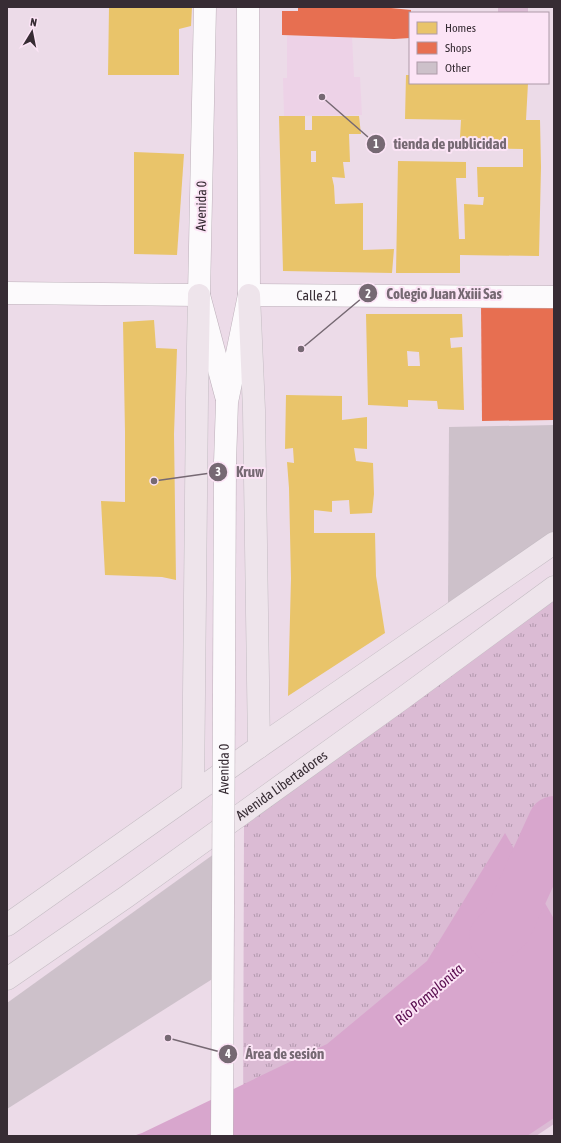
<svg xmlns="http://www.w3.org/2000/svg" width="561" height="1143" font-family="'Asap Condensed',sans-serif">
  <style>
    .built { fill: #edd2e7 }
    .grass { fill: url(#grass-tufts) }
    .garden { fill: #dbbbd4 }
    .water { fill: #d8a6cd }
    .homes { fill: #e9c46a; fill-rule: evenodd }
    .shops { fill: #e76f51 }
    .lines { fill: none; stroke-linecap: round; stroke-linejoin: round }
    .river { stroke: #d8a6cd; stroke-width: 52 }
    .building { fill: #cdc1ca }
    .street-casing { stroke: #bdb0ba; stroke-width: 23 }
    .secondary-casing { stroke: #bdb0ba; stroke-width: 23 }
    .primary-casing { stroke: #c4bcc3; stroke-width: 23 }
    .street { stroke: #fcfafc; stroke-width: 22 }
    .secondary { stroke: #fcfafc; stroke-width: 22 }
    .primary { stroke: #eee4eb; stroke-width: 22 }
    .secondary-bridge-casing { stroke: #bdb0ba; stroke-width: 23; stroke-linecap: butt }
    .secondary-bridge { stroke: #fcfafc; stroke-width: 22 }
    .labels { text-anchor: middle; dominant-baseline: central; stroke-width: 4; stroke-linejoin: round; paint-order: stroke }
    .street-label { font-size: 14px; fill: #372c34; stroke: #fce4f6 }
    .water-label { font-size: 15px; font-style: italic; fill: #5a0e50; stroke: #fce4f6 }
    .leader { fill: none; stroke: #766973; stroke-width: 1.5 }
    .callout-dot { fill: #766973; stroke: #fce4f6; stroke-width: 1.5 }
    .mark-label { font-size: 12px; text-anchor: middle; font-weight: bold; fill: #fff }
    .callout-label { font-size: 15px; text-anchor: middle; font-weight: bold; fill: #766973; stroke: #fce4f6; stroke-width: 4; stroke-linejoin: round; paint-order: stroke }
  </style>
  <defs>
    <pattern id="grass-tufts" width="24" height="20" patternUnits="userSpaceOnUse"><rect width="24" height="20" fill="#dbbbd4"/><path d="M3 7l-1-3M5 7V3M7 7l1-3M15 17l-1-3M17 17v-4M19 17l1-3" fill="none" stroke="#b298ad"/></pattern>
  </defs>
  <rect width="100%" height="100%" fill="#ecdbe8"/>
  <polygon class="built" points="287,36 352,37 354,77 360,77 362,115 284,116 283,78 287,78"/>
  <polygon class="grass" points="554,600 554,1124 536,1136 243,1136 244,826"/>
  <rect class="garden" x="498" y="7" width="30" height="6"/>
  <polygon class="water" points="505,833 554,919 554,1118 527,1136 133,1136 142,1133 327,1044 427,961"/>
  <g class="homes">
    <polygon points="109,7 192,7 191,26 179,29 179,75 108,75"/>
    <polygon points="406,75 410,75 410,83 528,83 526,120 540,120 541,167 539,256 460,255 460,273 396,273 398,161 466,162 466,178 456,178 459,239 465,239 464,204 483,205 484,197 478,197 477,167 523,167 523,149 480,148 480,138 460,138 461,120 467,120 405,119"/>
    <path d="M279,116h26v14h7v-14h47l2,18h-12l1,28h-7l2,16 -13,-1 2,9 1,18 28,-1v47l31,-1 -2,24 -109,-2zM311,151h5v11h-5z"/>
    <polygon points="134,152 184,154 177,255 134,254"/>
    <path d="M366,314h96l1,23 -13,1 1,10 11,-1 2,63 -26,-1 -1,-8 -29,-1v7l-40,-2zM407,351l12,1 1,14h-12z"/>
    <polygon points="154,320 156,348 177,349 174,434 176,580 162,577 105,575 101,501 125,502 125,432 123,322"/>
    <polygon points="286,395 342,396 342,420 367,417 367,449 354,448 356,461 373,463 374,494 372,513 350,514 349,500 332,501 332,512 314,510 314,533 375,533 376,576 385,633 288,696 291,578 289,488 287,462 294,463 293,448 285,449"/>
  </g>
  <g class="shops">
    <polygon points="298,7 391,7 391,8 411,10 411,13 410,13 410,38 394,39 282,35 282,11 298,11"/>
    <polygon points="481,303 554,303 554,420 482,421"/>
  </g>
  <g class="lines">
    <polyline class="river" points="495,937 506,927 554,822"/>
  </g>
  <g class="building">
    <polygon points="554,425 554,532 448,603 449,427"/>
    <polygon points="214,854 214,978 7,1109 7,1003"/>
  </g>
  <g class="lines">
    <defs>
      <g id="street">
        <polyline points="7,293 199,295"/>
        <path id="s1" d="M249,295l305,2"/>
      </g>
      <g id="secondary">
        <polyline points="205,7 199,295 226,396"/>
        <polyline points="225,463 227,402 249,295 248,7"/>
      </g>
      <g id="primary">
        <polyline points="249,295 254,410 259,747"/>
        <polyline points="193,793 197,398 199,295"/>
        <polyline points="7,925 259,747 554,543"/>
        <path id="s2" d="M7,979l119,-82 277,-199 151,-111"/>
      </g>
    </defs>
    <use href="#street" class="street-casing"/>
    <use href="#secondary" class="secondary-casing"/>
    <use href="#primary" class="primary-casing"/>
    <use href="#street" class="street"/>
    <use href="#secondary" class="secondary"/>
    <use href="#primary" class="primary"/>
    <defs>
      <g id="secondary-bridge">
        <path id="s3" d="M222,1136l3,-673"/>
      </g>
    </defs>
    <use href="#secondary-bridge" class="secondary-bridge-casing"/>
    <use href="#secondary-bridge" class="secondary-bridge"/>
  </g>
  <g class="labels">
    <g class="street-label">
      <text transform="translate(201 206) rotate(-89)">Avenida 0</text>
      <text stroke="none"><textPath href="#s1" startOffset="68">Calle 21</textPath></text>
      <text stroke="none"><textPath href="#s3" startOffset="367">Avenida 0</textPath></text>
      <text stroke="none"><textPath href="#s2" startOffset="336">Avenida Libertadores</textPath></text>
    </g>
    <g class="water-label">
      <text transform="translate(429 994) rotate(-41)">Río Pamplonita</text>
    </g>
  </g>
  <path class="leader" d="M322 97L376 144M301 349L368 293M154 481L218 472M168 1038L228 1054"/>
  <g class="callout-dot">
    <circle cx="322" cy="97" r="4"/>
    <circle cx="301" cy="349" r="4"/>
    <circle cx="154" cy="481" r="4"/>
    <circle cx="168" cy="1038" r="4"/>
    <circle cx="376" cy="144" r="10"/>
    <circle cx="368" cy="293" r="10"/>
    <circle cx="218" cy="472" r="10"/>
    <circle cx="228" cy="1054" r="10"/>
  </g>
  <g class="mark-label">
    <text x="376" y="148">1</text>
    <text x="368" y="298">2</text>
    <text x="218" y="476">3</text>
    <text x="228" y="1058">4</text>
  </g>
  <g class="callout-label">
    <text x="450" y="149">tienda de publicidad</text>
    <text x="444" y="299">Colegio Juan Xxiii Sas</text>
    <text x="250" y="477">Kruw</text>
    <text x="285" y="1059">Área de sesión</text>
  </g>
  <rect width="561" height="1143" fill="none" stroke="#372c34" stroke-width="16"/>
  <rect x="409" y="12" width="140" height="72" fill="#fce4f6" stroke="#ad9aa8"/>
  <rect x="417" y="22" width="20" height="12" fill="#e9c46a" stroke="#ad9aa8"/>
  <text x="445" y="32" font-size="12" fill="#372c34">Homes</text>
  <rect x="417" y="42" width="20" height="12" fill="#e76f51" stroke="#ad9aa8"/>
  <text x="445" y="52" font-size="12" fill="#372c34">Shops</text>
  <rect x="417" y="62" width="20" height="12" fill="#cdc1ca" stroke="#ad9aa8"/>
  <text x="445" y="72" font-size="12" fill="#372c34">Other</text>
  <g transform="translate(32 32) rotate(10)" stroke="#fce4f6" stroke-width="3" paint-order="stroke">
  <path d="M0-3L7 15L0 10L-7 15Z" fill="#372c34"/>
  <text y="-6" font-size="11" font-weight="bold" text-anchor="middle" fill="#372c34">N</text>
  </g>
</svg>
